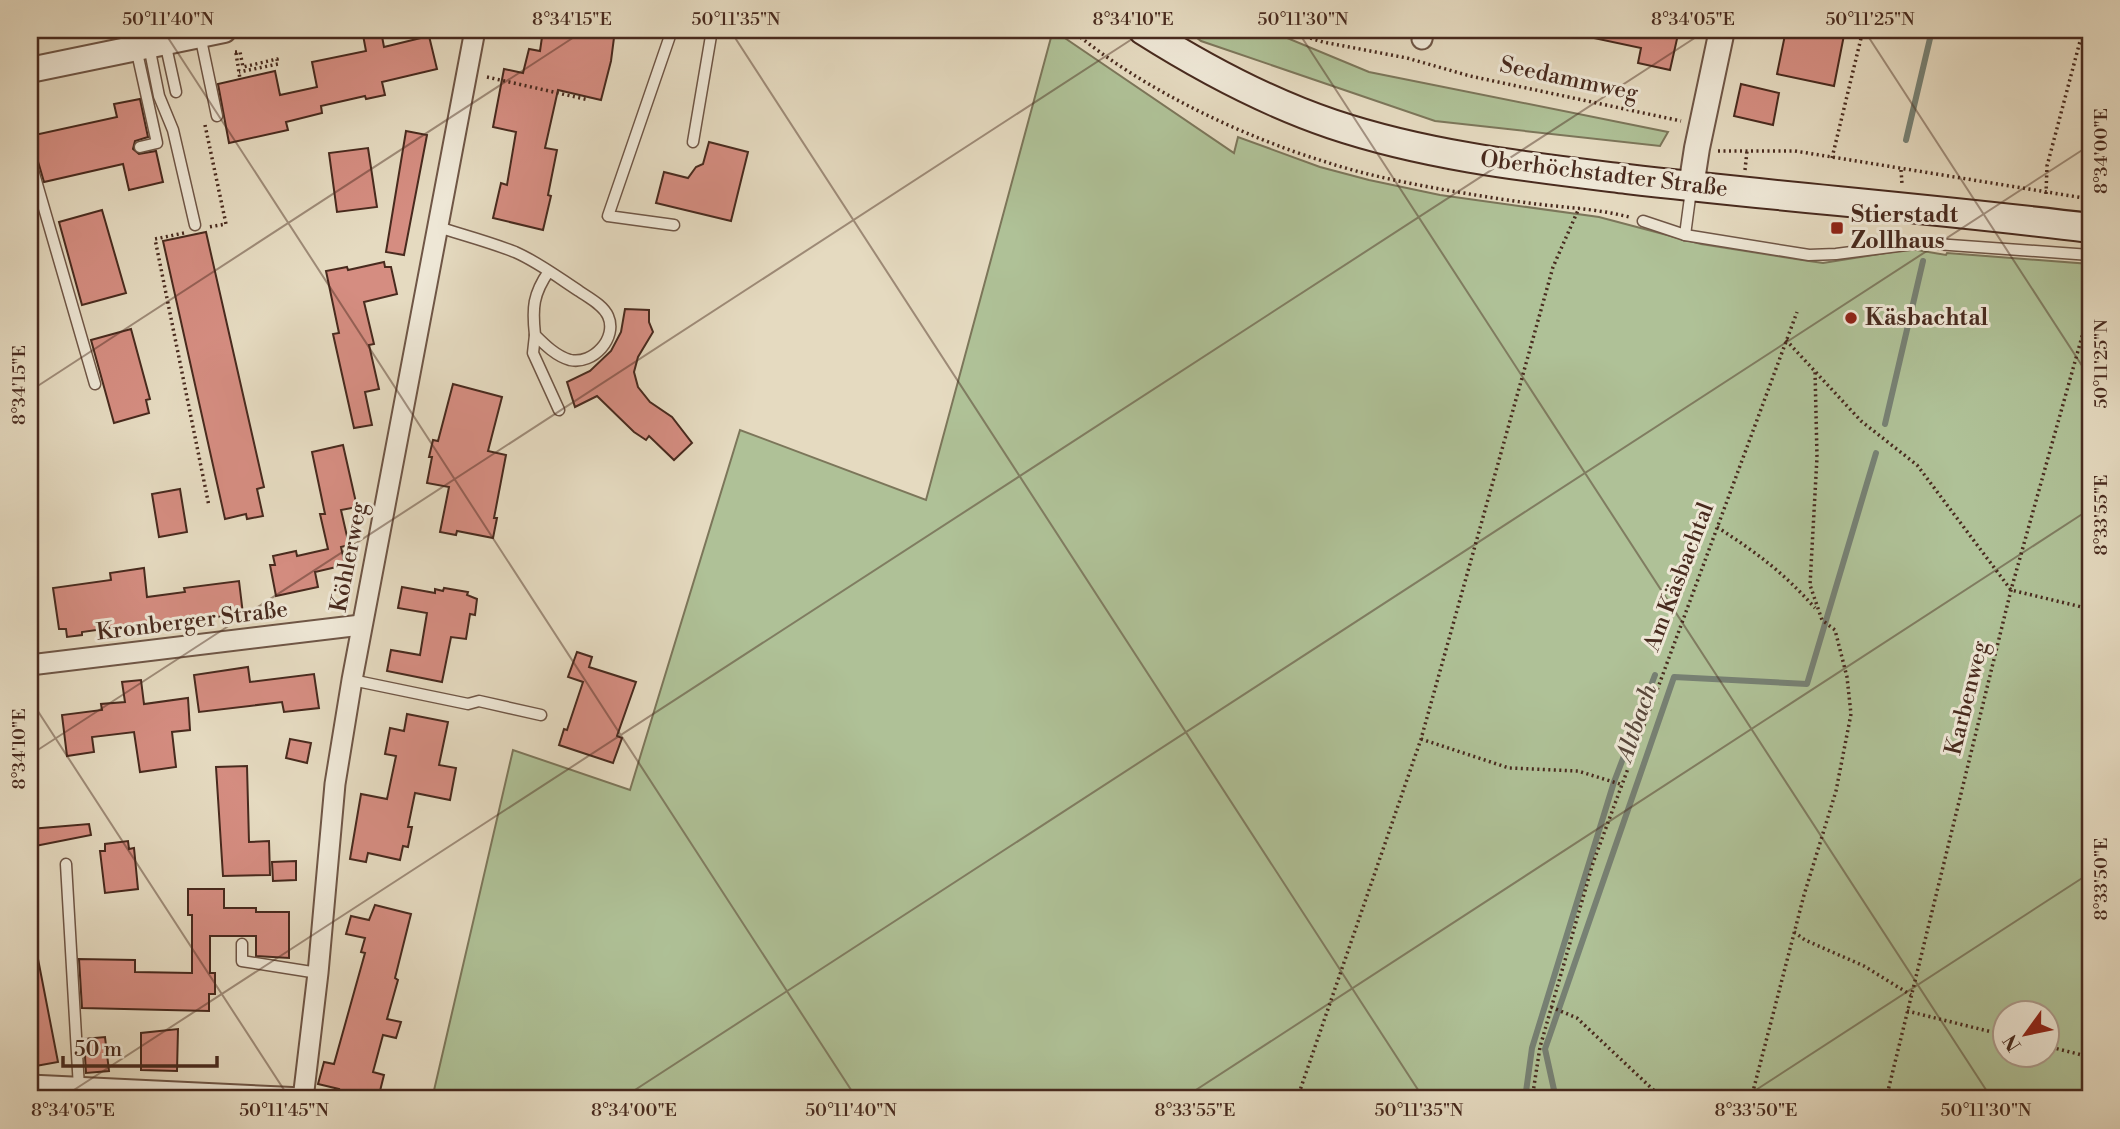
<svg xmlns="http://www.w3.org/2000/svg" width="2120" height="1129" font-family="'Libre Bodoni',serif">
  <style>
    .green { fill: #afc197; stroke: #7c765a; stroke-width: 2; fill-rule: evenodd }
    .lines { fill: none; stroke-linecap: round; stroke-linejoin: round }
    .stream { stroke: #778174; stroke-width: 6 }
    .building { fill: #d58d81; stroke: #482a1e; stroke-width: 2 }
    .service-casing { stroke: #6f5646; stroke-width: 13 }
    .minor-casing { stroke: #6f5646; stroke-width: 23 }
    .tertiary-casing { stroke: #6f5646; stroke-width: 28 }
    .secondary-casing { stroke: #482a1e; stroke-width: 32 }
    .path { stroke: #482a1e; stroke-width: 3.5; stroke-dasharray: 2 3.5; stroke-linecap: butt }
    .service { stroke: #eee7d6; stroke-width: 10 }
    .minor { stroke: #eee7d6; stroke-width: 19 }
    .tertiary { stroke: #eee7d6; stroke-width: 24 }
    .secondary { stroke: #eee7d6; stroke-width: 28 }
    .ticks { fill: none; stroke: #482a1e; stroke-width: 2; stroke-opacity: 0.45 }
    .poi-dot { fill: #8f2418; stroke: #eee7d6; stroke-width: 2.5 }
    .labels { text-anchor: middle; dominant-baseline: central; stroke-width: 6; stroke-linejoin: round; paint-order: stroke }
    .street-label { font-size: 23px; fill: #482a1e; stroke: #eee7d6 }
    .poi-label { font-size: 23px; font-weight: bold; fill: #482a1e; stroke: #eee7d6; text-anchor: start }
    .water-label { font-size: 24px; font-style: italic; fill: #58473b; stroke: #eee7d6 }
    .neatline { fill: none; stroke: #482a1e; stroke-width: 2.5 }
    .ticks-label { font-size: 18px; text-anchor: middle; fill: #482a1e }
  </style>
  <rect width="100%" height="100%" fill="#e5dac0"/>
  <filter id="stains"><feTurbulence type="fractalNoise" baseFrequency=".00286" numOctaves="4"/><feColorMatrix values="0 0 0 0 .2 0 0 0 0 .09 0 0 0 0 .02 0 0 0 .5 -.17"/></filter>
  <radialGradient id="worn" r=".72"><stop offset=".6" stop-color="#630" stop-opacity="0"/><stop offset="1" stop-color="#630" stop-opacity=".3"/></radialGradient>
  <g class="green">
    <path d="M1053,30l181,123 4,-16 82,30 49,13 71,15 159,22 102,27 108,17 14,2 88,-14 35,6 1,-2 143,11v835h-1658l81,-349 117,40 110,-360 186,70zM2004,1014h42v42h-42z"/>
    <polygon points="1187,30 1268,30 1369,72 1668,132 1660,146 1435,121 1201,41"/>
  </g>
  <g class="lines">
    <g class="stream">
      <polyline points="1906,140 1932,30"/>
      <polyline points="1885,424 1923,261"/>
      <polyline points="1525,1099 1532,1048 1614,782 1655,675"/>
      <polyline points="1556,1099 1545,1049 1674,677 1807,684 1876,453"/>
    </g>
  </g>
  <g class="building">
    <polygon points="543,30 615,30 611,61 601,100 558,90 545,148 557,150 548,195 551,196 543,230 493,218 501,183 507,185 516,132 493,127 504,69 523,73 529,49 540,51"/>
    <polygon points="1590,30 1679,30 1670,70 1638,63 1641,48 1589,37"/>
    <polygon points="1786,30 1845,30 1834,86 1777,74"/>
    <polygon points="381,31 384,47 429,36 437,69 382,82 385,95 366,99 365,96 321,106 322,113 286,122 288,130 229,143 218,84 275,71 280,95 317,87 312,62 366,51 363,35"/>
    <polygon points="1741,84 1779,93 1773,125 1734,116"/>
    <polygon points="140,99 148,137 135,141 133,149 139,154 156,151 163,182 129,190 123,164 44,182 37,158 32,153 30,136 117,117 114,104"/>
    <polygon points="406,131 427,135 404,255 386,252"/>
    <polygon points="709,142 748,152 731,221 656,203 664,172 688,178 696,167 703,164"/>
    <polygon points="368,148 377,207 337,212 329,153"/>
    <polygon points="102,210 126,293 82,305 59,222"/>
    <polygon points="206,232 264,487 257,489 263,516 247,519 246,514 225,519 163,241"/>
    <polygon points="384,262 385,267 391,267 397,294 364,302 374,344 369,345 379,389 365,392 372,425 354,428 333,334 339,333 326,271 347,267 348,270"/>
    <polygon points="625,309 649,310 649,322 653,332 638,357 634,372 638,387 650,402 672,417 692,443 674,460 649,436 646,440 634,432 597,396 575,407 567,382 590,371 611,351 621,332"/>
    <polygon points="131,329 150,399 146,400 149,413 114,423 91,340"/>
    <polygon points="453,384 502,397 488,451 506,455 494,518 497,518 493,538 457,531 456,535 440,532 449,487 427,483 432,457 429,457 433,440 438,441"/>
    <polygon points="343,445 357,507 341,510 349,545 341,547 345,565 315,572 318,587 276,596 270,565 275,565 273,556 296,551 297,556 328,549 320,514 325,514 312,452"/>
    <polygon points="180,489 187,532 159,537 152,494"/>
    <polygon points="144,568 147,597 185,592 184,588 239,581 243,614 110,628 82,632 82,635 67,637 66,629 59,629 53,588 111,580 110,573"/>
    <polygon points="402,587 435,593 435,589 443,591 444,588 468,592 467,595 477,599 475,615 470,614 466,639 451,637 442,682 387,671 391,650 420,655 427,613 398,608"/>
    <polygon points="577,652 592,657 589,667 636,682 617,736 622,738 613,763 559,745 564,729 567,730 583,682 568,677"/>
    <polygon points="248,667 250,682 314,674 319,708 284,712 282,702 199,712 194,675"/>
    <polygon points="141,680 144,704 188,698 190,730 172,732 176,767 140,772 134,732 92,737 94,752 67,756 62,715 102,710 101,704 125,702 122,682"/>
    <polygon points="407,714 448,722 439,765 456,768 450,800 415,793 408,827 412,827 408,847 403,846 400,860 368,853 366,862 350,859 361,794 387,799 396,756 385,754 390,728 404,731"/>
    <polygon points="290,739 311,743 307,763 286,758"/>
    <polygon points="247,766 249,842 269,841 270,875 223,876 216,767"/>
    <polygon points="89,824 91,835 30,847 30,829"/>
    <polygon points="128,841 129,849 134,848 138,889 105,893 100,851 105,851 105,844"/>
    <polygon points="296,861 296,880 273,881 272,862"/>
    <polygon points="188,889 224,889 224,908 256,908 256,912 289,912 289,958 256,956 256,936 210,936 210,973 215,973 215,994 209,994 209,1011 82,1008 79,959 135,960 135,972 192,973 192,915 188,915"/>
    <polygon points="375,905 411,914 395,978 398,980 387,1019 401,1022 396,1038 383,1035 373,1072 384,1075 378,1099 336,1099 339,1089 318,1084 324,1062 334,1064 365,953 361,952 365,938 346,934 351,916 369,920"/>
    <polygon points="38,959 58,1062 30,1067 30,960"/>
    <polygon points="178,1029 177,1071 141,1070 141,1033"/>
    <polygon points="105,1037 109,1071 86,1073 84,1039"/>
  </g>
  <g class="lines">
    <defs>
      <g id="service">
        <polyline points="672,30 608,216 674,225"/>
        <polyline points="200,35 217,116"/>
        <polyline points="165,42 176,92"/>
        <polyline points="149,46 159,96 173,130 195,225"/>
        <polyline points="136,48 157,143 140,147"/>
        <polyline points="693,142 712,30"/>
        <polyline points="30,160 95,384"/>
        <polyline points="1643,221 1685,235 1809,255 1836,254 1922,243 2090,255"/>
        <path d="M438,227c25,8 52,15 77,25 23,10 44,26 64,39 10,7 24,14 29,25 10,22 -15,49 -38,44 -14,-4 -25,-15 -35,-25 -3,-27 -2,-41 14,-64"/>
        <polyline points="1685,235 1691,190"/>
        <polyline points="535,335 533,353 559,410"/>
        <polyline points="352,680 468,704 479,701 541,715"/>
        <polyline points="66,864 79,1088"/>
        <polyline points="242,944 242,961 318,973"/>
      </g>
      <g id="minor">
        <polyline points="1422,39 1424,30"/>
        <polyline points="30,665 361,625"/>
        <polyline points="30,1085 303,1098"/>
        <polyline points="303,1099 318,973 335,784 352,680 475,30"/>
      </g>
      <g id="tertiary">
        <polyline points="30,70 224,30"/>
        <polyline points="1691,187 1697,148 1722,30"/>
      </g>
      <path id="secondary" d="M1143,30c60,38 121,71 189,94 95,32 196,43 295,55 155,18 309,30 463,49"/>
    </defs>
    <use href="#service" class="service-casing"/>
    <use href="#minor" class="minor-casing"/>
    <use href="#tertiary" class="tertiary-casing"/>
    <use href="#secondary" class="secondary-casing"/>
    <g class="path">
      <path d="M1072,30c66,57 171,107 254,132 36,12 76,20 114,27 35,6 70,12 105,16 29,3 57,5 84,12"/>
      <polyline points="1284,30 1323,42 1407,58 1470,76 1681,121"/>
      <polyline points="235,52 240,52 243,67 277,59 278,64 239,72"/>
      <polyline points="236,53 240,79"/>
      <polyline points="487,77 589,100"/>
      <polyline points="205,125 226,224 209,227"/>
      <polyline points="1718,151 1795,151 2090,199"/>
      <polyline points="1832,158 1863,30"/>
      <polyline points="1745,170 1747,151"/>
      <polyline points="1901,170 1902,184"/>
      <polyline points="2046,194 2047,166 2083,30"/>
      <polyline points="184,233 155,239 209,506"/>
      <polyline points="1786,340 1861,421 1917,465 2011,590 2090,609"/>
      <path d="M1717,527c40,26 66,45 98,81"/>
      <polyline points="1421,739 1509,768 1578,771 1620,784"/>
      <polyline points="1794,932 1805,940 1864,966 1911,995"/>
      <polyline points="1551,1007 1577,1018 1663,1099"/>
      <polyline points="1907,1011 2004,1035"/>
      <polyline points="2046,1046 2090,1057"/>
      <polyline points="1297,1099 1421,739 1553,267 1579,208"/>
      <polyline points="1532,1099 1540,1047 1593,863 1797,312"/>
      <polyline points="1751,1099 1804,895 1836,791 1851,714 1847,677 1835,630 1822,620 1810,585 1817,457 1815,370"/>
      <polyline points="1886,1099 2011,590 2090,308"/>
    </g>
    <use href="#service" class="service"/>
    <use href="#minor" class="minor"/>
    <use href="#tertiary" class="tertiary"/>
    <use href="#secondary" class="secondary"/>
  </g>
  <path class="ticks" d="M163,30l694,1069M730,30l694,1069M1297,30l695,1069M1864,30l226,348M30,391l555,-361M30,699l260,400M30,755l1116,-725M60,1099l1647,-1069M621,1099l1469,-954M1182,1099l908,-590M1742,1099l348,-226"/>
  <g class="poi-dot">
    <rect x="1830" y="221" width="14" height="14" rx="3.5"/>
    <circle cx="1851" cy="318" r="7"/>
  </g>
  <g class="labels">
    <g class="street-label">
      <text transform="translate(1569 79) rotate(12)">Seedammweg</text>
      <text transform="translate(1604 174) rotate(7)">Oberhöchstadter Straße</text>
      <text transform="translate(349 557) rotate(-79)">Köhlerweg</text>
      <text transform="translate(1679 577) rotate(-69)">Am Käsbachtal</text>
      <text transform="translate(192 621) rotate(-7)">Kronberger Straße</text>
      <text transform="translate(1967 698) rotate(-76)">Karbenweg</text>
    </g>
    <g class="poi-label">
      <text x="1851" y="215">Stierstadt<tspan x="1851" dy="26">Zollhaus</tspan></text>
      <text x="1865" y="318">Käsbachtal</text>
    </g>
    <g class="water-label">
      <text transform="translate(1637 723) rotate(-71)">Altbach</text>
    </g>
  </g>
  <rect width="2120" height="1129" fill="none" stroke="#e5dac0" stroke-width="77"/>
  <g transform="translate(2026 1034) rotate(237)"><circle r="33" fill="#eee7d6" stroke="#ac9b8c" stroke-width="2"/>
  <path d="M0-5L12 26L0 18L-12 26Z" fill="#8f2418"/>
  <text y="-10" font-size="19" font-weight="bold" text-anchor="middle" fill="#482a1e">N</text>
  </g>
  <path d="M63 1056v10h154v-10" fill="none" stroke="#482a1e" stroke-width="3.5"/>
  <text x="74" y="1056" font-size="21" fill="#482a1e" stroke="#eee7d6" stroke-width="5" paint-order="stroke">50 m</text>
  <rect x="38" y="38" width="2044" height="1052" class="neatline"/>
  <g class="ticks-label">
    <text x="168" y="25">50°11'40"N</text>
    <text x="572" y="25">8°34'15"E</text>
    <text x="736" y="25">50°11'35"N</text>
    <text x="1133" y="25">8°34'10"E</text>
    <text x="1303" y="25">50°11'30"N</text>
    <text x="1693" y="25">8°34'05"E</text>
    <text x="1870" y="25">50°11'25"N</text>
    <text transform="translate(2101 151) rotate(-90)" y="6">8°34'00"E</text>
    <text transform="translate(2101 364) rotate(-90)" y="6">50°11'25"N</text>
    <text transform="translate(19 385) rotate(-90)" y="6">8°34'15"E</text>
    <text transform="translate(2101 515) rotate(-90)" y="6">8°33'55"E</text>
    <text transform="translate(19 749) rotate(-90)" y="6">8°34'10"E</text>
    <text transform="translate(2101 879) rotate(-90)" y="6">8°33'50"E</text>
    <text x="73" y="1116">8°34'05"E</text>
    <text x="284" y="1116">50°11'45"N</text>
    <text x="634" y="1116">8°34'00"E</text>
    <text x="851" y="1116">50°11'40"N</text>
    <text x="1195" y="1116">8°33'55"E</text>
    <text x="1419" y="1116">50°11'35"N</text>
    <text x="1756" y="1116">8°33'50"E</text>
    <text x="1986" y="1116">50°11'30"N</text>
  </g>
  <rect width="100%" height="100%" filter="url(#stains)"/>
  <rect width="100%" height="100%" fill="url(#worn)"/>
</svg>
